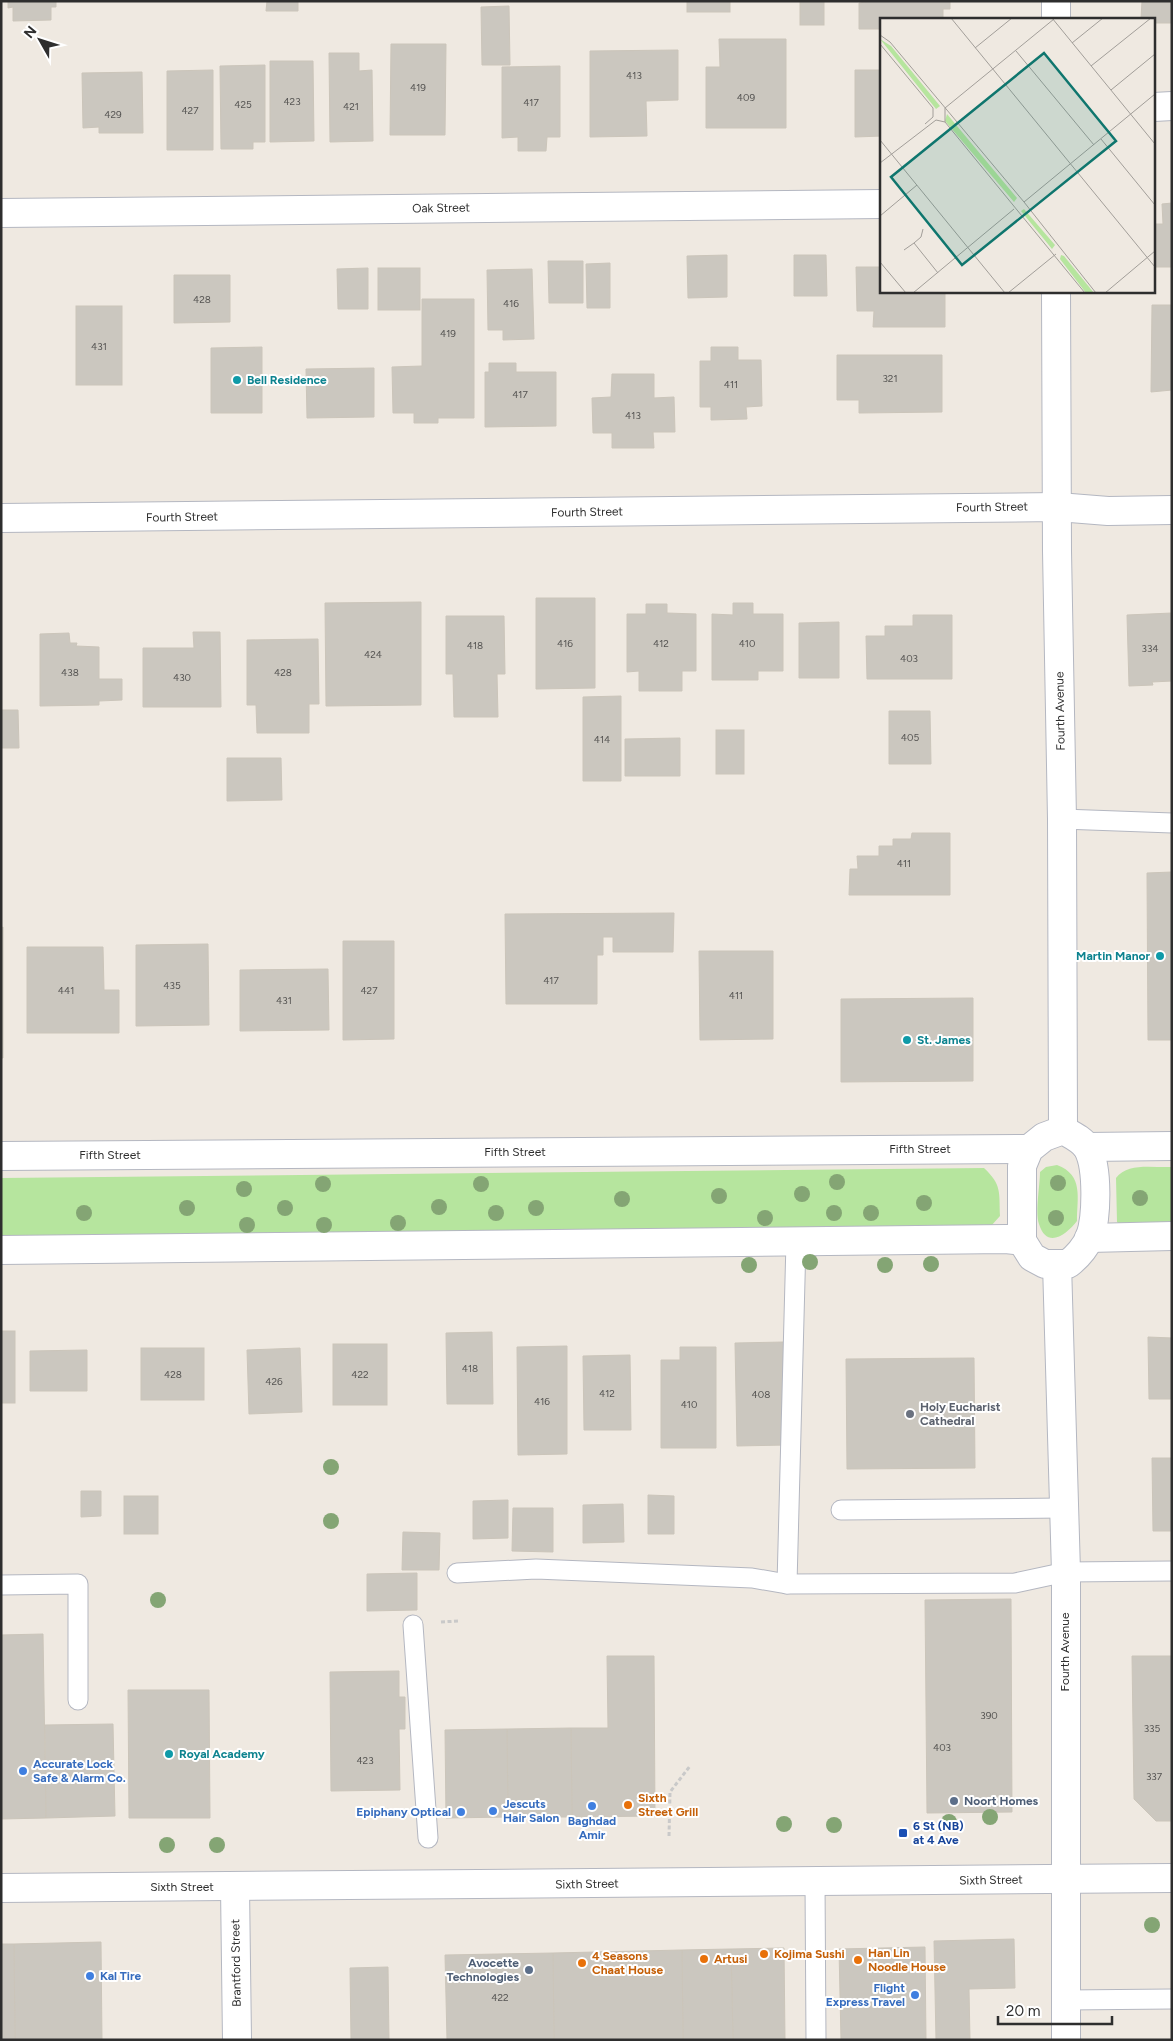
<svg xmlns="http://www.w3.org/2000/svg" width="1173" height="2041" font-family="Figtree,sans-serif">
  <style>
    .green { fill: #b6e59e }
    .building { fill: #cbc7bf; stroke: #cbc5ba }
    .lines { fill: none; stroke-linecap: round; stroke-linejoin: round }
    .lane-casing { stroke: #b4b7c1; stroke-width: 21 }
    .street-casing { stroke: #b4b7c1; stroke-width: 30 }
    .secondary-casing { stroke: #b4b7c1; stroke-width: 30 }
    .path { stroke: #c9c9c9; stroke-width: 3; stroke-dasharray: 4 2.5; stroke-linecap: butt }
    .lane { stroke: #fff; stroke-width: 19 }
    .street { stroke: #fff; stroke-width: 28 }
    .secondary { stroke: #fff; stroke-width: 28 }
    .tree { fill: #84a574 }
    .culture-dot { fill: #0f9aa8; stroke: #fff; stroke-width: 2 }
    .worship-dot { fill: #6b7280; stroke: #fff; stroke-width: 2 }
    .shop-dot { fill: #3f7fe0; stroke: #fff; stroke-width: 2 }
    .service-dot { fill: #5c6f8a; stroke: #fff; stroke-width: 2 }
    .food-dot { fill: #e8710a; stroke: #fff; stroke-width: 2 }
    .transit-dot { fill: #1a4fb4; stroke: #fff; stroke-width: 2 }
    .labels { text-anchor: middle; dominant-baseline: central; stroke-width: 4; stroke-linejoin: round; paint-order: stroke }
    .number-label { font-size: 10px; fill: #555452 }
    .street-label { font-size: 12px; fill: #2e2e2e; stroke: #fff }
    .culture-label { font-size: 12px; font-weight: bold; fill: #0d838f; stroke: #fff; text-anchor: start }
    .worship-label { font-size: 12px; font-weight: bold; fill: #5b616d; stroke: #fff; text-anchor: start }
    .shop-label { font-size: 12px; font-weight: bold; fill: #366cbe; stroke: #fff; text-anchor: start }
    .food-label { font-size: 12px; font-weight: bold; fill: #c56008; stroke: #fff; text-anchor: start }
    .service-label { font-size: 12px; font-weight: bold; fill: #4e5e75; stroke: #fff; text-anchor: start }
    .transit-label { font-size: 12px; font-weight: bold; fill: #164399; stroke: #fff; text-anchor: start }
    .inset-road { fill: none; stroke: #a29e99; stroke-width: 1 }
    .view { fill: #0f766e; fill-opacity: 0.15; stroke: #0f766e; stroke-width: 2.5 }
    .inset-edge { fill: none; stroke: #2e2e2e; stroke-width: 2.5 }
  </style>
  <rect width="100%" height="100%" fill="#efe9e1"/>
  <g class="green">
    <path d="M1057,1165c27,10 20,33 20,56 -10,13 -30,29 -38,3 -4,-12 1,-39 1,-52l6,-5z"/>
    <path d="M1172,1167v63l-48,-2 -7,-6 -1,-44c12,-16 37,-10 56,-11z"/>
    <path d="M984,1168c18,17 15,24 16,48l-9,10 -990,12v-60z"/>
  </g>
  <g class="building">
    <polygon points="8,1 56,1 56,7 51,7 51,20 13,21 13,7 8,8"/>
    <polygon points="267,1 298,1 298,11 266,11"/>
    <rect x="687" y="1" width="43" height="11"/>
    <rect x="800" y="1" width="24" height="24"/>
    <polygon points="872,1 950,1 950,9 943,9 943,19 882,19 882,29 859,29 859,3"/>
    <polygon points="1142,1 1172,1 1172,23 1154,23 1154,19 1141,19"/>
    <polygon points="509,6 510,65 482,65 481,7"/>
    <polygon points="719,39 786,39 786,128 706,128 706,67 720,67"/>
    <polygon points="391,44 446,44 445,135 390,135"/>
    <polygon points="678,50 678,100 646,101 647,136 590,137 590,51"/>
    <polygon points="329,53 359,53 359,71 372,70 373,141 330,142"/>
    <polygon points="270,61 313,61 314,141 270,142"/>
    <polygon points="265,65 265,142 253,142 253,149 221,149 220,66"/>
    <polygon points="560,66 560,137 547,137 546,151 518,151 518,137 502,138 502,67"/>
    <polygon points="213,70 213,150 167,150 167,71"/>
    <polygon points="855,70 882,70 882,136 855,137"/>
    <polygon points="142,72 143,133 99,133 99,127 83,128 82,73"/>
    <polygon points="1172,203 1172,267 1154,267 1154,224 1163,224 1162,204"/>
    <polygon points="727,255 727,297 688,298 687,256"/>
    <polygon points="794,255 826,255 827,296 794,296"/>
    <polygon points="548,261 583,261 583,303 549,303"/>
    <polygon points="610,263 610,308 587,308 586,264"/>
    <polygon points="856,267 882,267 882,291 945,291 945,327 873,327 874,311 857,311"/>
    <polygon points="368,268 368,309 338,309 337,269"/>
    <rect x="378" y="268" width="42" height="42"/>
    <polygon points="532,269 534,339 503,340 503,330 488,330 487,270"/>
    <polygon points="174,275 230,275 230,322 174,323"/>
    <polygon points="422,299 474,299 474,418 438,418 438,423 414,423 414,413 393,413 392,367 422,366"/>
    <polygon points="1152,305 1172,305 1172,390 1151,392"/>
    <rect x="76" y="306" width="46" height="79"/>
    <polygon points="262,347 262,413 211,413 211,348"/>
    <polygon points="711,347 738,347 738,360 761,360 762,406 746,407 747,419 711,420 711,407 700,407 700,361 711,361"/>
    <polygon points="837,355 942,355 942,412 859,413 859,400 837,400"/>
    <polygon points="489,363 516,363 516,372 556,372 556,426 485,427 485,372 489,372"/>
    <polygon points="374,368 374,417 307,418 306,369"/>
    <polygon points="612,374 654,374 654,398 674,397 675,432 653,432 654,448 612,448 612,433 593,433 592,398 611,397"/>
    <polygon points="536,598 595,598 595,688 536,689"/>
    <polygon points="421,602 421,705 326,706 325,603"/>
    <polygon points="733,603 753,603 753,614 783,614 783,671 758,671 758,680 712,680 712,614 733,615"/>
    <polygon points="646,604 667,604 667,613 696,614 696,671 682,671 682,691 639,691 639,671 627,672 627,614 646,614"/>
    <polygon points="1172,613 1172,681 1152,682 1153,685 1129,686 1127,615"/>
    <polygon points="913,615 952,615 952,679 867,679 866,636 885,636 885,626 913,626"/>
    <polygon points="446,616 504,616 505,674 497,674 498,717 454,717 453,674 446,674"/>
    <polygon points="839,622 839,678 799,678 799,623"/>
    <polygon points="193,632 220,632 221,707 143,707 143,648 194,648"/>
    <polygon points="69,633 70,643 77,643 76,646 99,647 99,679 122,679 122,700 99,701 99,705 40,706 40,634"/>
    <polygon points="318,639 319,704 309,704 309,733 257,733 256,705 247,705 247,640"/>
    <polygon points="621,696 621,781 583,781 583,697"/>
    <polygon points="1,710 18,710 19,748 1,748"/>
    <polygon points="889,711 930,711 931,764 889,764"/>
    <rect x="716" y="730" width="28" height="44"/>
    <polygon points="680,738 680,776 625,776 625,739"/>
    <polygon points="227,758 281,758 282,800 227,801"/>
    <polygon points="912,833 950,833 950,895 849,895 850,869 858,869 857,856 879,856 879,846 893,846 893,839 911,839"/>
    <polygon points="1172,872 1172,1040 1148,1040 1147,873"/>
    <polygon points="674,913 673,952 613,952 613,937 603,937 603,955 597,955 597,1004 506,1004 505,914"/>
    <polygon points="3,927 3,1058 1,1058 1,928"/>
    <polygon points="343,941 394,941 394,1039 343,1040"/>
    <polygon points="208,944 209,1025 136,1026 136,945"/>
    <polygon points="27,947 103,947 104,990 119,990 119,1033 27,1033"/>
    <polygon points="699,951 773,951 773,1039 700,1040"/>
    <polygon points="328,969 329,1030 240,1031 240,970"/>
    <polygon points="973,998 973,1081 841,1082 841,999"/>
    <rect x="1" y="1331" width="14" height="72"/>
    <polygon points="492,1332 493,1404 447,1404 446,1333"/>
    <polygon points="1148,1337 1172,1338 1172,1399 1149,1399"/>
    <polygon points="784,1342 786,1445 737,1446 735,1343"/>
    <rect x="333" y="1344" width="54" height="61"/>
    <polygon points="567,1346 567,1454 518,1455 517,1347"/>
    <polygon points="680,1347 716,1347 716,1448 661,1448 661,1360 680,1360"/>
    <rect x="141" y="1348" width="63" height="52"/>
    <polygon points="300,1348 302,1412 249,1414 247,1350"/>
    <polygon points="87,1350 87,1391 30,1391 30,1351"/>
    <polygon points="630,1355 631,1430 584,1430 583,1356"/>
    <polygon points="974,1358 975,1468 847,1469 846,1359"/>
    <polygon points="1152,1458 1172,1458 1172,1531 1153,1531"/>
    <polygon points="81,1491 101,1491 101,1516 81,1517"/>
    <polygon points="648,1495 674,1496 674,1534 648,1534"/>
    <rect x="124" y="1496" width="34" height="38"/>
    <polygon points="508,1500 508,1538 473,1539 473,1501"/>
    <polygon points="623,1504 624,1542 583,1543 583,1505"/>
    <polygon points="513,1508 553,1508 553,1552 512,1551"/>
    <polygon points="403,1532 440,1533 439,1570 402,1570"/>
    <polygon points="417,1573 417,1610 367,1611 367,1574"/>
    <polygon points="1011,1599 1012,1812 927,1813 925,1600"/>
    <polygon points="43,1634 46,1818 1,1819 1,1635"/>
    <polygon points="607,1656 654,1656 655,1816 572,1817 571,1728 608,1728"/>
    <polygon points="1132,1656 1172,1656 1172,1821 1156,1821 1134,1799"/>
    <polygon points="399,1671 399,1697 405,1697 405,1729 399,1729 400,1790 331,1791 330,1672"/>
    <polygon points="128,1690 209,1690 210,1818 129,1818"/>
    <polygon points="113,1724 115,1816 46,1818 45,1725"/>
    <polygon points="571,1728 572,1817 508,1817 507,1729"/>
    <polygon points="507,1729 508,1817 446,1818 445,1730"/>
    <polygon points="1014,1939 1015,1988 969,1989 970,2040 936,2040 934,1941"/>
    <polygon points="101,1942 102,2040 15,2040 14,1944"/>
    <polygon points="1,1944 14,1944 15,2040 1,2040"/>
    <polygon points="925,1947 926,2040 841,2040 839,1949"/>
    <polygon points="784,1948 785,2040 733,2040 731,1949"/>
    <polygon points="731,1949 733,2040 683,2040 682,1950"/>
    <polygon points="682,1950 683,2040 554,2040 553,1953"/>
    <polygon points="553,1953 554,2040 447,2040 445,1955"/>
    <polygon points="388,1967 389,2040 351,2040 350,1968"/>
  </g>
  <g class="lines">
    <defs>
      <g id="lane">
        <polyline points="1062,819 1172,823"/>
        <polyline points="841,1510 1064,1508"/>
        <polyline points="457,1573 536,1569 752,1578 787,1584 1015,1583 1066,1572 1172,1571"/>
        <polyline points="787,1584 796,1242"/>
        <polyline points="1,1585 78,1584 78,1700"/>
        <polyline points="413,1625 428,1838"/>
        <polyline points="815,1881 816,2040"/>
        <polyline points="1066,2000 1172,1999"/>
      </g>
      <g id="street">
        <polyline points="1056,1 1056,19"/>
        <polyline points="1154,107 1172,106"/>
        <polyline points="1,213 882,204"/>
        <polyline points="1056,291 1057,551 1062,819 1063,1130"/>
        <polyline points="1,518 1058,507 1108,511 1172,510"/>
        <path d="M1063,1130c9,5 20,10 25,19 10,19 9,68 2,88 -5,11 -13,20 -22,27h-23l-13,-7 -10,-16v-75l7,-17 15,-12z"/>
        <polyline points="1087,1147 1172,1146"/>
        <polyline points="1,1156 1029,1149"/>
        <polyline points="1089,1238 1172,1236"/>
        <polyline points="1,1250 1006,1239 1022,1241"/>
        <polyline points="1057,1264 1066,1572 1066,2040"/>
        <polyline points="235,1887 237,2040"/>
      </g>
      <polyline id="secondary" points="1,1888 1172,1878"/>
    </defs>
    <use href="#lane" class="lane-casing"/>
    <use href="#street" class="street-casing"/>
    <use href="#secondary" class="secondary-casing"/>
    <g class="path">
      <polyline points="441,1622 458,1621"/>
      <polyline points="669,1836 670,1792 690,1766"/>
    </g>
    <use href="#lane" class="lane"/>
    <use href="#street" class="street"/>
    <use href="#secondary" class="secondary"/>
  </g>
  <g class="tree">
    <circle cx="837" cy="1182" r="8"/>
    <circle cx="1058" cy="1183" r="8"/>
    <circle cx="323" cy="1184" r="8"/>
    <circle cx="481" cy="1184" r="8"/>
    <circle cx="244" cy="1189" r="8"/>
    <circle cx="802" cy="1194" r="8"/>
    <circle cx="719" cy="1196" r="8"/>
    <circle cx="1140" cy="1198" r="8"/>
    <circle cx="622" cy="1199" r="8"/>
    <circle cx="924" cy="1203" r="8"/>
    <circle cx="439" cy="1207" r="8"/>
    <circle cx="187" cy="1208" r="8"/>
    <circle cx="285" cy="1208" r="8"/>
    <circle cx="536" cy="1208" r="8"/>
    <circle cx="84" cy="1213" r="8"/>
    <circle cx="496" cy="1213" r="8"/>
    <circle cx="834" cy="1213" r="8"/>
    <circle cx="871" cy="1213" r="8"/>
    <circle cx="765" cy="1218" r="8"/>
    <circle cx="1056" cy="1218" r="8"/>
    <circle cx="398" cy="1223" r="8"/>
    <circle cx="247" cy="1225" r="8"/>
    <circle cx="324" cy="1225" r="8"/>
    <circle cx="810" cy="1262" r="8"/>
    <circle cx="931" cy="1264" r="8"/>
    <circle cx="749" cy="1265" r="8"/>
    <circle cx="885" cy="1265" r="8"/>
    <circle cx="331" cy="1467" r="8"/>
    <circle cx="331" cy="1521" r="8"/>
    <circle cx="158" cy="1600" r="8"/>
    <circle cx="990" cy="1817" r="8"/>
    <circle cx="949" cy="1822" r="8"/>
    <circle cx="784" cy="1824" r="8"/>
    <circle cx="834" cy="1825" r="8"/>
    <circle cx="167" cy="1845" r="8"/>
    <circle cx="217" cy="1845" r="8"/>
    <circle cx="1152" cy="1925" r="8"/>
  </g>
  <g class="culture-dot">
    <circle cx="237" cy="380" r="5"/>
    <circle cx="1160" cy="956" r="5"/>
    <circle cx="907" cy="1040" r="5"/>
    <circle cx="169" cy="1754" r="5"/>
  </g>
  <circle class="worship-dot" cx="910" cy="1414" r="5"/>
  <g class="shop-dot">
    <circle cx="23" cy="1771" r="5"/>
    <circle cx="592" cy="1806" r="5"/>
    <circle cx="493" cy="1811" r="5"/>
    <circle cx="461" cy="1812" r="5"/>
    <circle cx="90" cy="1976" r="5"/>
    <circle cx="915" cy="1995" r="5"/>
  </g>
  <g class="service-dot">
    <circle cx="954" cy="1801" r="5"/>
    <circle cx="529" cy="1970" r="5"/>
  </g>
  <g class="food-dot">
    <circle cx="628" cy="1805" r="5"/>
    <circle cx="764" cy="1954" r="5"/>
    <circle cx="704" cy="1959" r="5"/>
    <circle cx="858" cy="1960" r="5"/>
    <circle cx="582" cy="1963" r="5"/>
  </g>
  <rect class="transit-dot" x="898" y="1828" width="10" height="10" rx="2.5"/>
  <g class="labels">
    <g class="number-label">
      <text x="634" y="75">413</text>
      <text x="418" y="87">419</text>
      <text x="746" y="97">409</text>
      <text x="292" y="101">423</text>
      <text x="531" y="102">417</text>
      <text x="243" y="104">425</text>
      <text x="351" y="106">421</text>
      <text x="190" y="110">427</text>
      <text x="113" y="114">429</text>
      <text x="202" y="299">428</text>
      <text x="511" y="303">416</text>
      <text x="448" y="333">419</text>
      <text x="99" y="346">431</text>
      <text x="890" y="378">321</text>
      <text x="731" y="384">411</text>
      <text x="520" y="394">417</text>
      <text x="633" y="415">413</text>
      <text x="565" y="643">416</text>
      <text x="661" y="643">412</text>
      <text x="747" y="643">410</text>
      <text x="475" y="645">418</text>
      <text x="1150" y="648">334</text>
      <text x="373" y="654">424</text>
      <text x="909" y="658">403</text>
      <text x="70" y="672">438</text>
      <text x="283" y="672">428</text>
      <text x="182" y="677">430</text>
      <text x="910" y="737">405</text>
      <text x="602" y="739">414</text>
      <text x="904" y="863">411</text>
      <text x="551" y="980">417</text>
      <text x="172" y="985">435</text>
      <text x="66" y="990">441</text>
      <text x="369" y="990">427</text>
      <text x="736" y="995">411</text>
      <text x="284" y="1000">431</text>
      <text x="470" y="1368">418</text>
      <text x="173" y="1374">428</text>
      <text x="360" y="1374">422</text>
      <text x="274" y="1381">426</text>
      <text x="607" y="1393">412</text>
      <text x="761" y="1394">408</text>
      <text x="542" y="1401">416</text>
      <text x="689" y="1404">410</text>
      <text x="989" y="1715">390</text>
      <text x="1152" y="1728">335</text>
      <text x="942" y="1747">403</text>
      <text x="365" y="1760">423</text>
      <text x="1154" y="1776">337</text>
      <text x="500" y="1997">422</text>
    </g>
    <g class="street-label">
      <text transform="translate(441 208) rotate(-1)">Oak Street</text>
      <text transform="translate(992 507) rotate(-1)">Fourth Street</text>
      <text transform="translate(587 512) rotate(-1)">Fourth Street</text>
      <text transform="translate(182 517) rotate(-1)">Fourth Street</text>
      <text transform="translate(1060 711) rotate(-91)">Fourth Avenue</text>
      <text x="920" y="1149">Fifth Street</text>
      <text x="515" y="1152">Fifth Street</text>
      <text x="110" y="1155">Fifth Street</text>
      <text transform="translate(1065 1652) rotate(-90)">Fourth Avenue</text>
      <text transform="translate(991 1880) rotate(-1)">Sixth Street</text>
      <text transform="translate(587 1884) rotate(-1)">Sixth Street</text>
      <text x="182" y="1887">Sixth Street</text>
      <text transform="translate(236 1963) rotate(-91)">Brantford Street</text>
    </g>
    <g class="culture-label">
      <text x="247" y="380">Bell Residence</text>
      <text x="1150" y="956" text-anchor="end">Martin Manor</text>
      <text x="917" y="1040">St. James</text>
      <text x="179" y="1754">Royal Academy</text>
    </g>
    <g class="worship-label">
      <text x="920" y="1407">Holy Eucharist<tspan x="920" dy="14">Cathedral</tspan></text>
    </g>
    <g class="shop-label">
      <text x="33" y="1764">Accurate Lock<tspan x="33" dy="14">Safe &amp; Alarm Co.</tspan></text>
      <text x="503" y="1804">Jescuts<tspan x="503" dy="14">Hair Salon</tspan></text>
      <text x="451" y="1812" text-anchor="end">Epiphany Optical</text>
      <text x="592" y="1821" text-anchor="middle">Baghdad<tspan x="592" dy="14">Amir</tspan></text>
      <text x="100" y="1976">Kal Tire</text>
      <text x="905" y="1988" text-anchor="end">Flight<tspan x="905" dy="14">Express Travel</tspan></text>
    </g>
    <g class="food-label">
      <text x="638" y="1798">Sixth<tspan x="638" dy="14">Street Grill</tspan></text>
      <text x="868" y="1953">Han Lin<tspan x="868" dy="14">Noodle House</tspan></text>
      <text x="774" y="1954">Kojima Sushi</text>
      <text x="592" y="1956">4 Seasons<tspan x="592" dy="14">Chaat House</tspan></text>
      <text x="714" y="1959">Artusi</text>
    </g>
    <g class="service-label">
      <text x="964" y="1801">Noort Homes</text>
      <text x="519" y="1963" text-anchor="end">Avocette<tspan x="519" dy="14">Technologies</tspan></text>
    </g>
    <g class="transit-label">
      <text x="913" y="1826">6 St (NB)<tspan x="913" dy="14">at 4 Ave</tspan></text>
    </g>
  </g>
  <g transform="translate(880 18)">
    <rect width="275" height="275" fill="#efe9e1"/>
    <path d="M0,21l11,7 49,60 -4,3zM67,96l70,84 -3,4 -69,-81zM144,191l31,36 -3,4 -31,-38zM181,237l3,1 30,37h-8l-26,-34z" fill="#b6e59e"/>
    <path class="inset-road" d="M71,0l204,249M172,0l103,126M0,17l10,7 134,160 72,91M192,25l31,-25M0,26l53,64v9l-8,7M95,30l37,-30M136,33l78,94M211,48l60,-48M231,72l44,-36M65,104v-14l109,-89M221,121l54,66M0,122l125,153M0,145l56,-43 9,2 140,171M144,184l131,-108M0,198l37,-31M34,225l7,-6 2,-8M24,232l10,-7 24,30M0,244l26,31M33,275l101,-84M128,275l48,-39M225,275l50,-42"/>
    <path class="view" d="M164,35l72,88 -154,124 -71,-88z"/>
    <rect width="275" height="275" class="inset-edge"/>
  </g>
  <rect width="1173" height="2041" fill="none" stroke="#2e2e2e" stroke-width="5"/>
  <g transform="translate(40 40) rotate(309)" stroke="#ffffff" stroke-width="4" paint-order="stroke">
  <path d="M0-4L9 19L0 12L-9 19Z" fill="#2e2e2e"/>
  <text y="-8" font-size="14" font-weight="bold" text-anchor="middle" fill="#2e2e2e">N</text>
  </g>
  <path d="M998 2016v8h114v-8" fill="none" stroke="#2e2e2e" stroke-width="2.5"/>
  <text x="1006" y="2016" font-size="15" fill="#2e2e2e" stroke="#ffffff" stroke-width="4" paint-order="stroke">20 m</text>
</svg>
